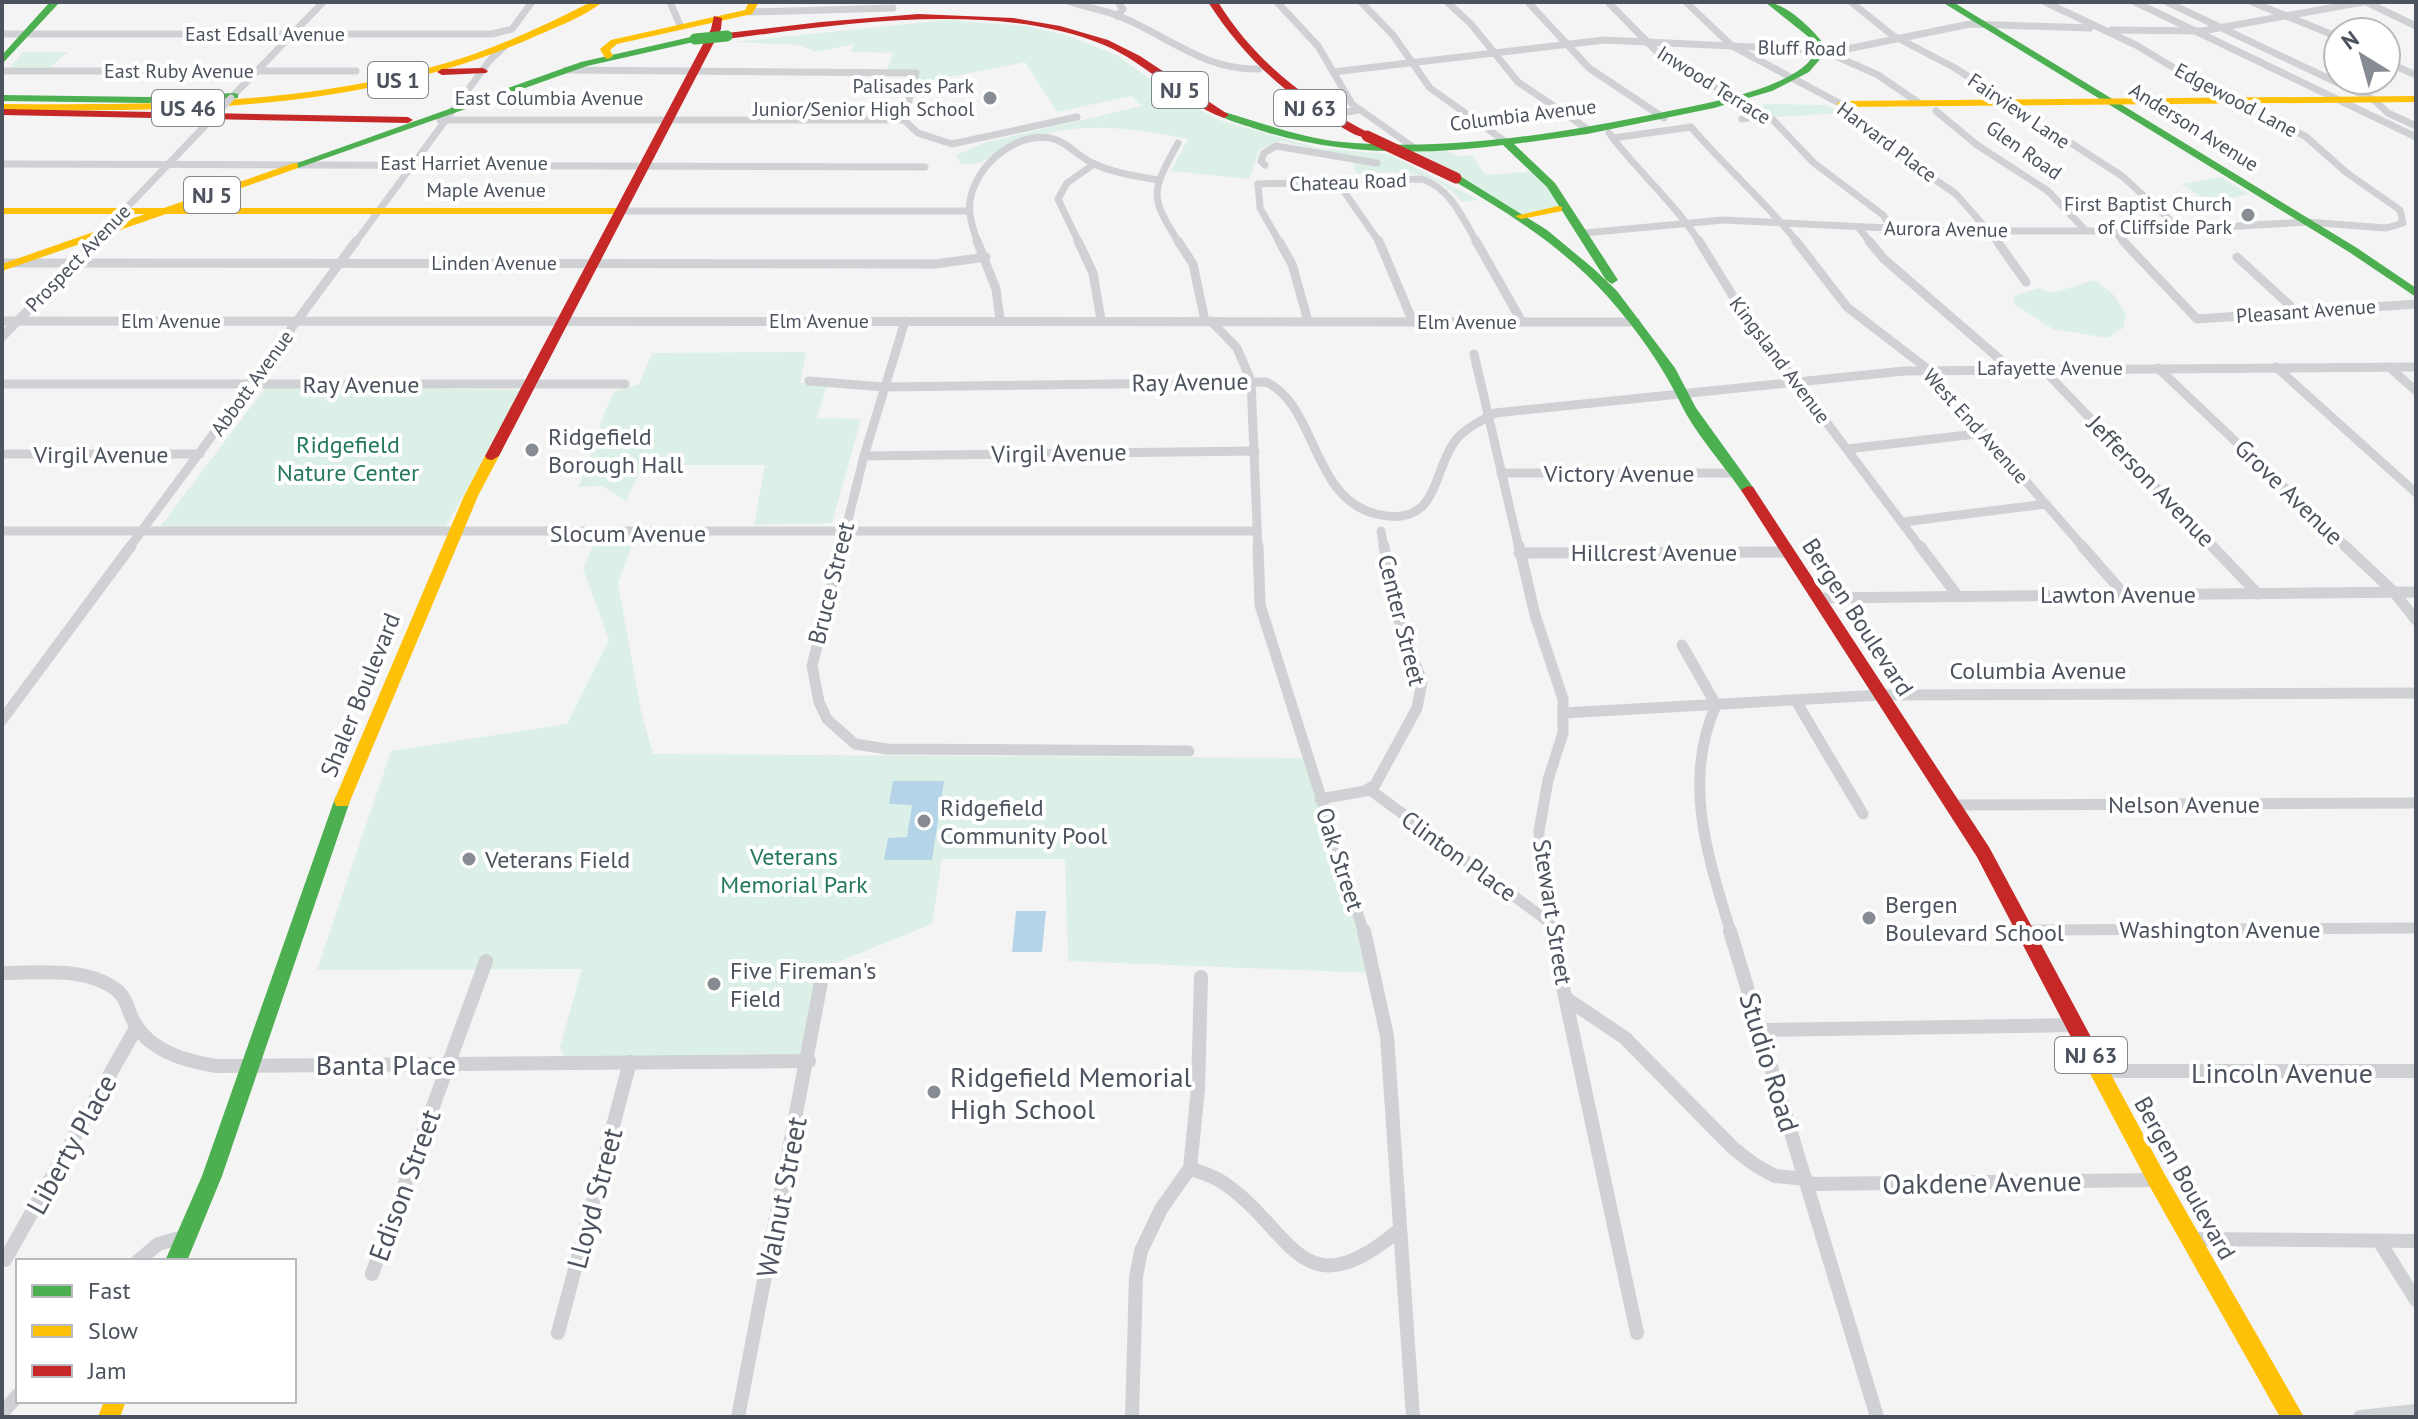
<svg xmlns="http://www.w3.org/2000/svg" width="2418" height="1419" font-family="'PT Sans',sans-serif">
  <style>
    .green { fill: #dcf0e7 }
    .water { fill: #b6d4e8 }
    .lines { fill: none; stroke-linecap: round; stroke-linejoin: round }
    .street-far3 { stroke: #cfd1d4; stroke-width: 7 }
    .street-far2 { stroke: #cfd1d4; stroke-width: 9 }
    .street-far1 { stroke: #cfd1d4; stroke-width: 11 }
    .street { stroke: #cfd1d4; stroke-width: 14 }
    .fast { fill: #4caf50; fill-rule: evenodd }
    .slow { fill: #ffc107; fill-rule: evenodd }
    .jam { fill: #c62828; fill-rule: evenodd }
    .street-bridge { stroke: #cfd1d4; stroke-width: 7 }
    .fast-bridge { stroke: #4caf50; stroke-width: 11 }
    .jam-bridge { stroke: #c62828; stroke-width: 11 }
    .poi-dot { fill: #878b92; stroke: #fff; stroke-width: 3 }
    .labels { text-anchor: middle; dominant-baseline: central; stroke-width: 8; stroke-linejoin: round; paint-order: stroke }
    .far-street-label { font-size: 20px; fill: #4c535e; stroke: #fff }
    .far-poi-label { font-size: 20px; fill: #4c535e; stroke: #fff; text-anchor: end }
    .shield { fill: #fff; stroke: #82878e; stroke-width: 2 }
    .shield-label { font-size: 22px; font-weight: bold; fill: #4c535e }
    .street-label { font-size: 24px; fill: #4c535e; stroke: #fff }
    .poi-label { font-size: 24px; fill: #4c535e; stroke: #fff; text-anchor: start }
    .park-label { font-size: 24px; fill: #24795d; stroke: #fff }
    .near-street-label { font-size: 28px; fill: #4c535e; stroke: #fff }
    .near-poi-label { font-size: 28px; fill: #4c535e; stroke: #fff; text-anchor: start }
  </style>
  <rect width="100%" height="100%" fill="#f4f4f4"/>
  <g class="green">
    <path d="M946,20l80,6 43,10 47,19 60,42 43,23 99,28 70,6 91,46 -17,2c-31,-37 -63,-28 -106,-29l-5,-15 -70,-17 -21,8 -11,30 -78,-8 17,-32c-53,-10 -106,-19 -159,0 -27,10 -37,26 -68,25l-6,-9 32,-13 155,-36 -11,-10 -74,16 -32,-50 -106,21 -4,-13 -28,1 6,-18 -42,-1 3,-8 -39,8 -15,-7 -66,-3z"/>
    <polygon points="23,52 68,52 50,67 11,67"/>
    <polygon points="1768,104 1824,105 1846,113 1775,117 1760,106"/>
    <polygon points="1391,147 1439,147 1458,156 1472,155 1485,175 1538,171 1562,204 1558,209 1521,216"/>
    <polygon points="2221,177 2249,194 2210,203 2181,184"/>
    <polygon points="2094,280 2113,294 2126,314 2123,328 2108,338 2053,329 2015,305 2013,296 2039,288 2053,293"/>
    <path d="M806,352l-6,31 27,1 -10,34 44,1 -29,104 -78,2 11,-60h-122l-17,36 -24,-15 -24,1c15,-31 19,-65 37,-96l24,-7 13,-31z"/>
    <polygon points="266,387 523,390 444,530 160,527"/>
    <polygon points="595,541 632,545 618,583 641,711 653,754 1311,758 1374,973 1068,961 1065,859 942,859 932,924 826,967 809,1061 568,1066 560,1047 582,969 317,970 391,751 567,724 609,640 583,569"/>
  </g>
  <g class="water">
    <polygon points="893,781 944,781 932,860 884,860 888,838 907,837 912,805 889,804"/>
    <polygon points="1016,911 1046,911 1042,952 1012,952"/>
  </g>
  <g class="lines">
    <g class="street-far3">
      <polyline points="670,2 680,25"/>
      <path d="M1070,2c16,5 33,8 49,14 47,19 86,55 140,53"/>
      <polyline points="1277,2 1318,46 1352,104 1413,147"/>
      <polyline points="1361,2 1393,35 1430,88 1506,142"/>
      <polyline points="1447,2 1471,24 1518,82 1589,130"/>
      <polyline points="1528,2 1589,68 1664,118"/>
      <polyline points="1608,2 1661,56 1773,120 1814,163 1883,215 1892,229"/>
      <polyline points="1686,2 1732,46 1841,104 1892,150 1956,194 1999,243"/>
      <polyline points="1851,2 1892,35 1955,68 2122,176 2180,229"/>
      <polyline points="2135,2 2416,137"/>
      <polyline points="2167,2 2374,100 2388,113 2416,126"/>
      <polyline points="2252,2 2338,37"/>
      <polyline points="2366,2 2416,26"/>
      <polyline points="749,12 893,8"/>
      <polyline points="1117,16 1123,9 1118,2"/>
      <polyline points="2112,30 2202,31 2363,2"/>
      <polyline points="2,34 492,34 512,29 532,2"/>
      <polyline points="1831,54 1878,75 1919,103"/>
      <polyline points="2386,62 2416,75"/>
      <polyline points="566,70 916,73 904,120 918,133 952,144 1077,117"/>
      <polyline points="2,71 356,71"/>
      <polyline points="1333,72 1604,40 1837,51 1970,24 2090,28"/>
      <polyline points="231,98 323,2"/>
      <polyline points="1936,111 1977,145 2048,191 2084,229"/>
      <polyline points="1325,116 1358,110"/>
      <polyline points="1742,119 1766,115"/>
      <polyline points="440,120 904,120"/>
      <path d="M1609,133c28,38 66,70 91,110"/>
      <path d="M1613,138l78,-11c34,40 74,74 107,116"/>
      <path d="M1178,143c-27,50 -29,52 1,100"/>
      <polyline points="2,164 925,167"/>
      <polyline points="1265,165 1261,161 1264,153 1276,146 1377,163"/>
      <polyline points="1338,183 1380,243"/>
      <polyline points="621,211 969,211"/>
      <polyline points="1858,227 1871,243"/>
      <polyline points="2113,230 2125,243"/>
      <polyline points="1585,233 1723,220 1951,231 2155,231 2307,222 2386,228 2403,223 2400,210 2347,173 2305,136 2212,91 2136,45 2045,2"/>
      <polyline points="93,243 222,108"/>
      <polyline points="355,243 490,60 504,47"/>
      <path d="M978,243c-5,-14 -10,-28 -8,-42 5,-35 45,-69 80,-63 16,3 28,18 42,25 21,10 44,13 66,17"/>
      <polyline points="1079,243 1058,199 1067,183 1094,164"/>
      <path d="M1280,243l-20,-35 -2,-24 164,-5c28,9 41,39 55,64"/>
    </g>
    <g class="street-far2">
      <polyline points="977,241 996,289 1000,320"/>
      <polyline points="1078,241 1093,273 1101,320"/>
      <polyline points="1178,241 1193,264 1205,321"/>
      <polyline points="1279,241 1292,264 1308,321"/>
      <polyline points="1379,241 1413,322"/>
      <polyline points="1476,241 1522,322"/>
      <polyline points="1699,241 1739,306 1921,548"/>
      <polyline points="1796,241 1847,307 1929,370 2084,548"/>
      <polyline points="1869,241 1884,259 2010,368"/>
      <polyline points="1997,241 2026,282"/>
      <polyline points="2123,241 2197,319 2416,304"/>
      <polyline points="2237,257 2297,312"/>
      <polyline points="2,263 935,264 986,257"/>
      <polyline points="2,321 1636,322"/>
      <polyline points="1211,321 1237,348 1251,381 1258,548"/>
      <polyline points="2,337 95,241"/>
      <polyline points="1474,354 1519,548"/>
      <polyline points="2276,367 2416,493"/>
      <polyline points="2389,367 2416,391"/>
      <polyline points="2158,368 2348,548"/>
      <polyline points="2043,369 2214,548"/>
      <path d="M809,381l75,6 382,-5c51,23 45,116 110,132 63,15 55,-40 79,-73 10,-13 26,-20 40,-28l409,-42 512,-4"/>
      <polyline points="2,384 625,384"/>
      <polyline points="1847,449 1985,433"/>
      <polyline points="2,454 200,454"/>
      <polyline points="864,456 1255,451"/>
      <polyline points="1501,473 1737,473"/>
      <polyline points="1903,522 2046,504"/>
      <polyline points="2,531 1254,531"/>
      <polyline points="1381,531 1384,548"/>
      <polyline points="129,548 356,241"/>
      <polyline points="841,548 864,456 905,321"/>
    </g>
    <g class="street-far1">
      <polyline points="842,546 812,666 819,702 827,719 855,744 887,749 1189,751"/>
      <polyline points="1258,546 1260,605 1364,933"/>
      <polyline points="1519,546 1535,615 1563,699 1563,733 1548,780 1539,831 1539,858 1551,933"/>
      <polyline points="1920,546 1957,595"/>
      <polyline points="2082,546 2124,594"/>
      <polyline points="2212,546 2258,594"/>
      <polyline points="2345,546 2394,592 2416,620"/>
      <polyline points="1519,553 1788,552"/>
      <polyline points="1819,598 2416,592"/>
      <path d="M1682,645l34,60c-34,77 -8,152 15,228"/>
      <polyline points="1796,701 1863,814"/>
      <polyline points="1564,713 1881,695 2416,693"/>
      <polyline points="2,720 131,546"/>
      <polyline points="1369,789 1549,922"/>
      <polyline points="1320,799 1365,791 1375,785 1417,708 1422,682 1396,611 1384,546"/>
      <polyline points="1952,805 2416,803"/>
      <polyline points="2024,930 2416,928"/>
    </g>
    <g class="street">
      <polyline points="1364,931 1387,1036 1413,1417"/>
      <polyline points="1551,931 1637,1333"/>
      <polyline points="1730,931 1877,1417"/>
      <path d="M2,973c37,0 85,-7 116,18 10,9 10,22 17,33 17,28 51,37 81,42l593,-5"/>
      <polyline points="1567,999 1625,1038 1733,1148 1755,1165 1775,1176 1806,1179"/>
      <polyline points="1759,1030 2074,1025"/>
      <polyline points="2099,1071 2416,1071"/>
      <path d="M1190,1168c9,4 20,7 29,12 74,46 79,136 181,49"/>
      <polyline points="1807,1184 2157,1180"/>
      <polyline points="2190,1239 2416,1241"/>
      <polyline points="2379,1241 2416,1300"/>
      <polyline points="5,1260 136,1028"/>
      <polyline points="138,1261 158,1244 187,1236"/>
      <polyline points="372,1274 486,961"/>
      <polyline points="558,1333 630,1062"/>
      <polyline points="2,1413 18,1395"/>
      <polyline points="738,1417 822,977"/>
      <polyline points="1132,1417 1136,1277 1141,1251 1161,1209 1190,1168 1198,1089 1201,977"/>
      <polyline points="2360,1417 2416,1411"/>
    </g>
    <g class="fast">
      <polygon points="50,2 60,2 2,64 2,55"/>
      <path d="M1765,2c21,0 52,31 63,48l-19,22 -37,19 -58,17 -127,26 -73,10 41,39 63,97 -6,4 -6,-4 -59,-93 -44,-42c-83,11 -170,10 -250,-17 -11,-4 -25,-7 -34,-13l5,-3c39,11 77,26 118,30 110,10 220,-9 327,-31 39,-8 101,-19 133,-43 6,-4 11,-12 16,-18l-8,-12z"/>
      <polygon points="1942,2 1953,2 2357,248 2416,288 2416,297 2349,252"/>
      <polygon points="695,36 698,37 698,41 587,66 298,168 289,166 581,62"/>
      <polygon points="234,93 238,94 238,98 147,103 2,101 2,95 147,97"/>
      <path d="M1452,176h8l87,54 47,39 23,22 58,77 21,40 59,82 -2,3h-10c-17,-25 -47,-59 -60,-85 -19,-40 -45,-77 -75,-111 -44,-49 -99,-84 -156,-117z"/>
      <polygon points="342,795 348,796 350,801 222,1176 187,1261 165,1261 202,1176 334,801 336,796"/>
    </g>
    <g class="slow">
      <path d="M591,2h12c-21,16 -52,27 -76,38 -165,71 -349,72 -525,70v-6c158,1 321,2 472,-50 40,-14 79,-33 117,-52z"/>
      <polygon points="749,2 759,2 752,14 617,44 610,50 613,56 608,59 605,58 600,49 611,40 745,10"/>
      <polygon points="2416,96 2416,102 1841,107 1836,104 1841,101"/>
      <polygon points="294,163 298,164 298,168 185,208 621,208 627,211 621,214 166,214 2,271 2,264 145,214 2,214 2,208 164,208"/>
      <polygon points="1558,206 1562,207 1562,211 1521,219 1515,216"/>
      <polygon points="492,452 499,456 478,496 350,801 348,806 336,806 334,801 464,496 485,456"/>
      <polygon points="2092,1050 2099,1052 2164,1173 2304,1417 2280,1417 2150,1187 2085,1064 2082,1058 2085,1052"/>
      <polygon points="104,1401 126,1401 120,1417 98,1417"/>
    </g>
    <g class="jam">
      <path d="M1208,2h10c38,61 89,99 153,132v4c-13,1 -28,-10 -39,-17 -52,-30 -91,-68 -124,-119z"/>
      <path d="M918,14l95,4 47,8 48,14 32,16 89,59 -5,3c-44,-16 -77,-55 -120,-73 -110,-45 -262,-21 -377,-6l-5,-3 5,-3 94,-11z"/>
      <polygon points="714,16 722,18 721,29 499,456 492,460 487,459 485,456 711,29"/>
      <polygon points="483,68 488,71 486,73 442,75 437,72 442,69"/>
      <polygon points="2,109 408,117 413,120 408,123 2,115"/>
      <polygon points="1748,486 1753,487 1989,847 2099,1052 2102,1058 2099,1064 2092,1066 2085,1064 1977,857 1741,490"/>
    </g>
    <polyline class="street-bridge" points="222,108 231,98"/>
    <polyline class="fast-bridge" points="695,39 727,36"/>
    <polyline class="jam-bridge" points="1367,136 1456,178"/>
  </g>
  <g class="poi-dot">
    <circle cx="990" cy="98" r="8"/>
    <circle cx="2248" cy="215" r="8"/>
    <circle cx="532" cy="450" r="8"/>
    <circle cx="924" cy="821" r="8"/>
    <circle cx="469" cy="859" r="8"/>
    <circle cx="1869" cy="918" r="8"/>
    <circle cx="714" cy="984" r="8"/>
    <circle cx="934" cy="1092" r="8"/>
  </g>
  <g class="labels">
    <g class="far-street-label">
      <text x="265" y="34">East Edsall Avenue</text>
      <text transform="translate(1802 48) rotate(1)">Bluff Road</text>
      <text x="179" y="71">East Ruby Avenue</text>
      <text transform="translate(1714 85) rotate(32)">Inwood Terrace</text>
      <text x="549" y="98">East Columbia Avenue</text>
      <text transform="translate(2236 100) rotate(28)">Edgewood Lane</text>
      <text transform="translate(2019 111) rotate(34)">Fairview Lane</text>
      <text transform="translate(1523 115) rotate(-7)">Columbia Avenue</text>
      <text transform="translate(2194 127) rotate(32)">Anderson Avenue</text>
      <text transform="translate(1887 142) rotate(37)">Harvard Place</text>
      <text transform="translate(2024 150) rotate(35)">Glen Road</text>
      <text x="464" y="163">East Harriet Avenue</text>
      <text transform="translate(1348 182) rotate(-2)">Chateau Road</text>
      <text x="486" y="190">Maple Avenue</text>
      <text transform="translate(1946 229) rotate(1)">Aurora Avenue</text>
      <text transform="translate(78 258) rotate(-46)">Prospect Avenue</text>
      <text x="494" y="263">Linden Avenue</text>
      <text transform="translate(2306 311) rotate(-4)">Pleasant Avenue</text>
      <text x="171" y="321">Elm Avenue</text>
      <text x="819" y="321">Elm Avenue</text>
      <text x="1467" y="322">Elm Avenue</text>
      <text transform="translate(1780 360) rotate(53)">Kingsland Avenue</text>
      <text x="2050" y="368">Lafayette Avenue</text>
      <text transform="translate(252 383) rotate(-54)">Abbott Avenue</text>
      <text transform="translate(1976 426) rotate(48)">West End Avenue</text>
    </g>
    <g class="far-poi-label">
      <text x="974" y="86">Palisades Park<tspan x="974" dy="23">Junior/Senior High School</tspan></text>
      <text x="2232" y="204">First Baptist Church<tspan x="2232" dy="23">of Cliffside Park</tspan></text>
    </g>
    <g class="shield">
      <rect x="368" y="62" width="60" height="36" rx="6"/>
      <rect x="1152" y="72" width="56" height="36" rx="6"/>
      <rect x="152" y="90" width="72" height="36" rx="6"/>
      <rect x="1274" y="90" width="72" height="36" rx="6"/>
      <rect x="184" y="177" width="56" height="36" rx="6"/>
      <rect x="2055" y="1037" width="72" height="36" rx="6"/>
    </g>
    <g class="shield-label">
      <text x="398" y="80">US 1</text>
      <text x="1180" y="90">NJ 5</text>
      <text x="188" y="108">US 46</text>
      <text x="1310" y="108">NJ 63</text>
      <text x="212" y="195">NJ 5</text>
      <text x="2091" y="1055">NJ 63</text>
    </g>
    <g class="street-label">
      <text transform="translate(1190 382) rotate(-1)">Ray Avenue</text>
      <text x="361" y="384">Ray Avenue</text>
      <text transform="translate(1059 453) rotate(-1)">Virgil Avenue</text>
      <text x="101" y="454">Virgil Avenue</text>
      <text x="1619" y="473">Victory Avenue</text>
      <text transform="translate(2151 481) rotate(46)">Jefferson Avenue</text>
      <text transform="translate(2289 492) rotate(44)">Grove Avenue</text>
      <text x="628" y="533">Slocum Avenue</text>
      <text x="1654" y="552">Hillcrest Avenue</text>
      <text transform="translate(831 583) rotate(-76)">Bruce Street</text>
      <text x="2118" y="594">Lawton Avenue</text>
      <text transform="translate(1858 617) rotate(57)">Bergen Boulevard</text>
      <text transform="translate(1402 620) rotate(76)">Center Street</text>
      <text x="2038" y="670">Columbia Avenue</text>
      <text transform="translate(360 695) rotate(-68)">Shaler Boulevard</text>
      <text x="2184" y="804">Nelson Avenue</text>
      <text transform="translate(1459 856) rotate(36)">Clinton Place</text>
      <text transform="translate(1340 859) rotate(72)">Oak Street</text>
      <text transform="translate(1553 912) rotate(81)">Stewart Street</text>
      <text x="2220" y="929">Washington Avenue</text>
      <text transform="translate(2185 1178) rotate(61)">Bergen Boulevard</text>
    </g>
    <g class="poi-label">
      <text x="548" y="436">Ridgefield<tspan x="548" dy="28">Borough Hall</tspan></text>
      <text x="940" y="807">Ridgefield<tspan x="940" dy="28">Community Pool</tspan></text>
      <text x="485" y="859">Veterans Field</text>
      <text x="1885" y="904">Bergen<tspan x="1885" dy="28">Boulevard School</tspan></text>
      <text x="730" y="970">Five Fireman's<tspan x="730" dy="28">Field</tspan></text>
    </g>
    <g class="park-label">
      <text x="348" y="444">Ridgefield<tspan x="348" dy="28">Nature Center</tspan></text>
      <text x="794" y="856">Veterans<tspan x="794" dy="28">Memorial Park</tspan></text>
    </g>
    <g class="near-street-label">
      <text transform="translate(1770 1062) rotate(73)">Studio Road</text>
      <text x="386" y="1064">Banta Place</text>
      <text x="2282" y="1072">Lincoln Avenue</text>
      <text transform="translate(71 1144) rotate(-61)">Liberty Place</text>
      <text transform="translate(1982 1182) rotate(-1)">Oakdene Avenue</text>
      <text transform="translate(404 1185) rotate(-70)">Edison Street</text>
      <text transform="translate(781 1197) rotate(-79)">Walnut Street</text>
      <text transform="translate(594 1198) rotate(-75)">Lloyd Street</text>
    </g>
    <g class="near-poi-label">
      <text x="950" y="1076">Ridgefield Memorial<tspan x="950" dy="32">High School</tspan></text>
    </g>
  </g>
  <rect width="2418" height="1419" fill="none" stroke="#4c535e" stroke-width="8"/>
  <rect x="16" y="1259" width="280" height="144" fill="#ffffff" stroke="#b7babf" stroke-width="2"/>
  <rect x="32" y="1285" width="40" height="12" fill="#4caf50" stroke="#b7babf" stroke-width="2"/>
  <text x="88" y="1299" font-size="24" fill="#4c535e">Fast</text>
  <rect x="32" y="1325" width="40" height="12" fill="#ffc107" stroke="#b7babf" stroke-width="2"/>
  <text x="88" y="1339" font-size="24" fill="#4c535e">Slow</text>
  <rect x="32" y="1365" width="40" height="12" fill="#c62828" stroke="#b7babf" stroke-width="2"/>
  <text x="88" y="1379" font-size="24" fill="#4c535e">Jam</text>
  <g transform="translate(2362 56) rotate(323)"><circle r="38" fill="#ffffff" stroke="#b7babf" stroke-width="2"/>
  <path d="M0-6L14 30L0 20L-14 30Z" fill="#878b92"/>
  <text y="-12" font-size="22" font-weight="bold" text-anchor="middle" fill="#4c535e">N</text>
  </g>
</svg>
